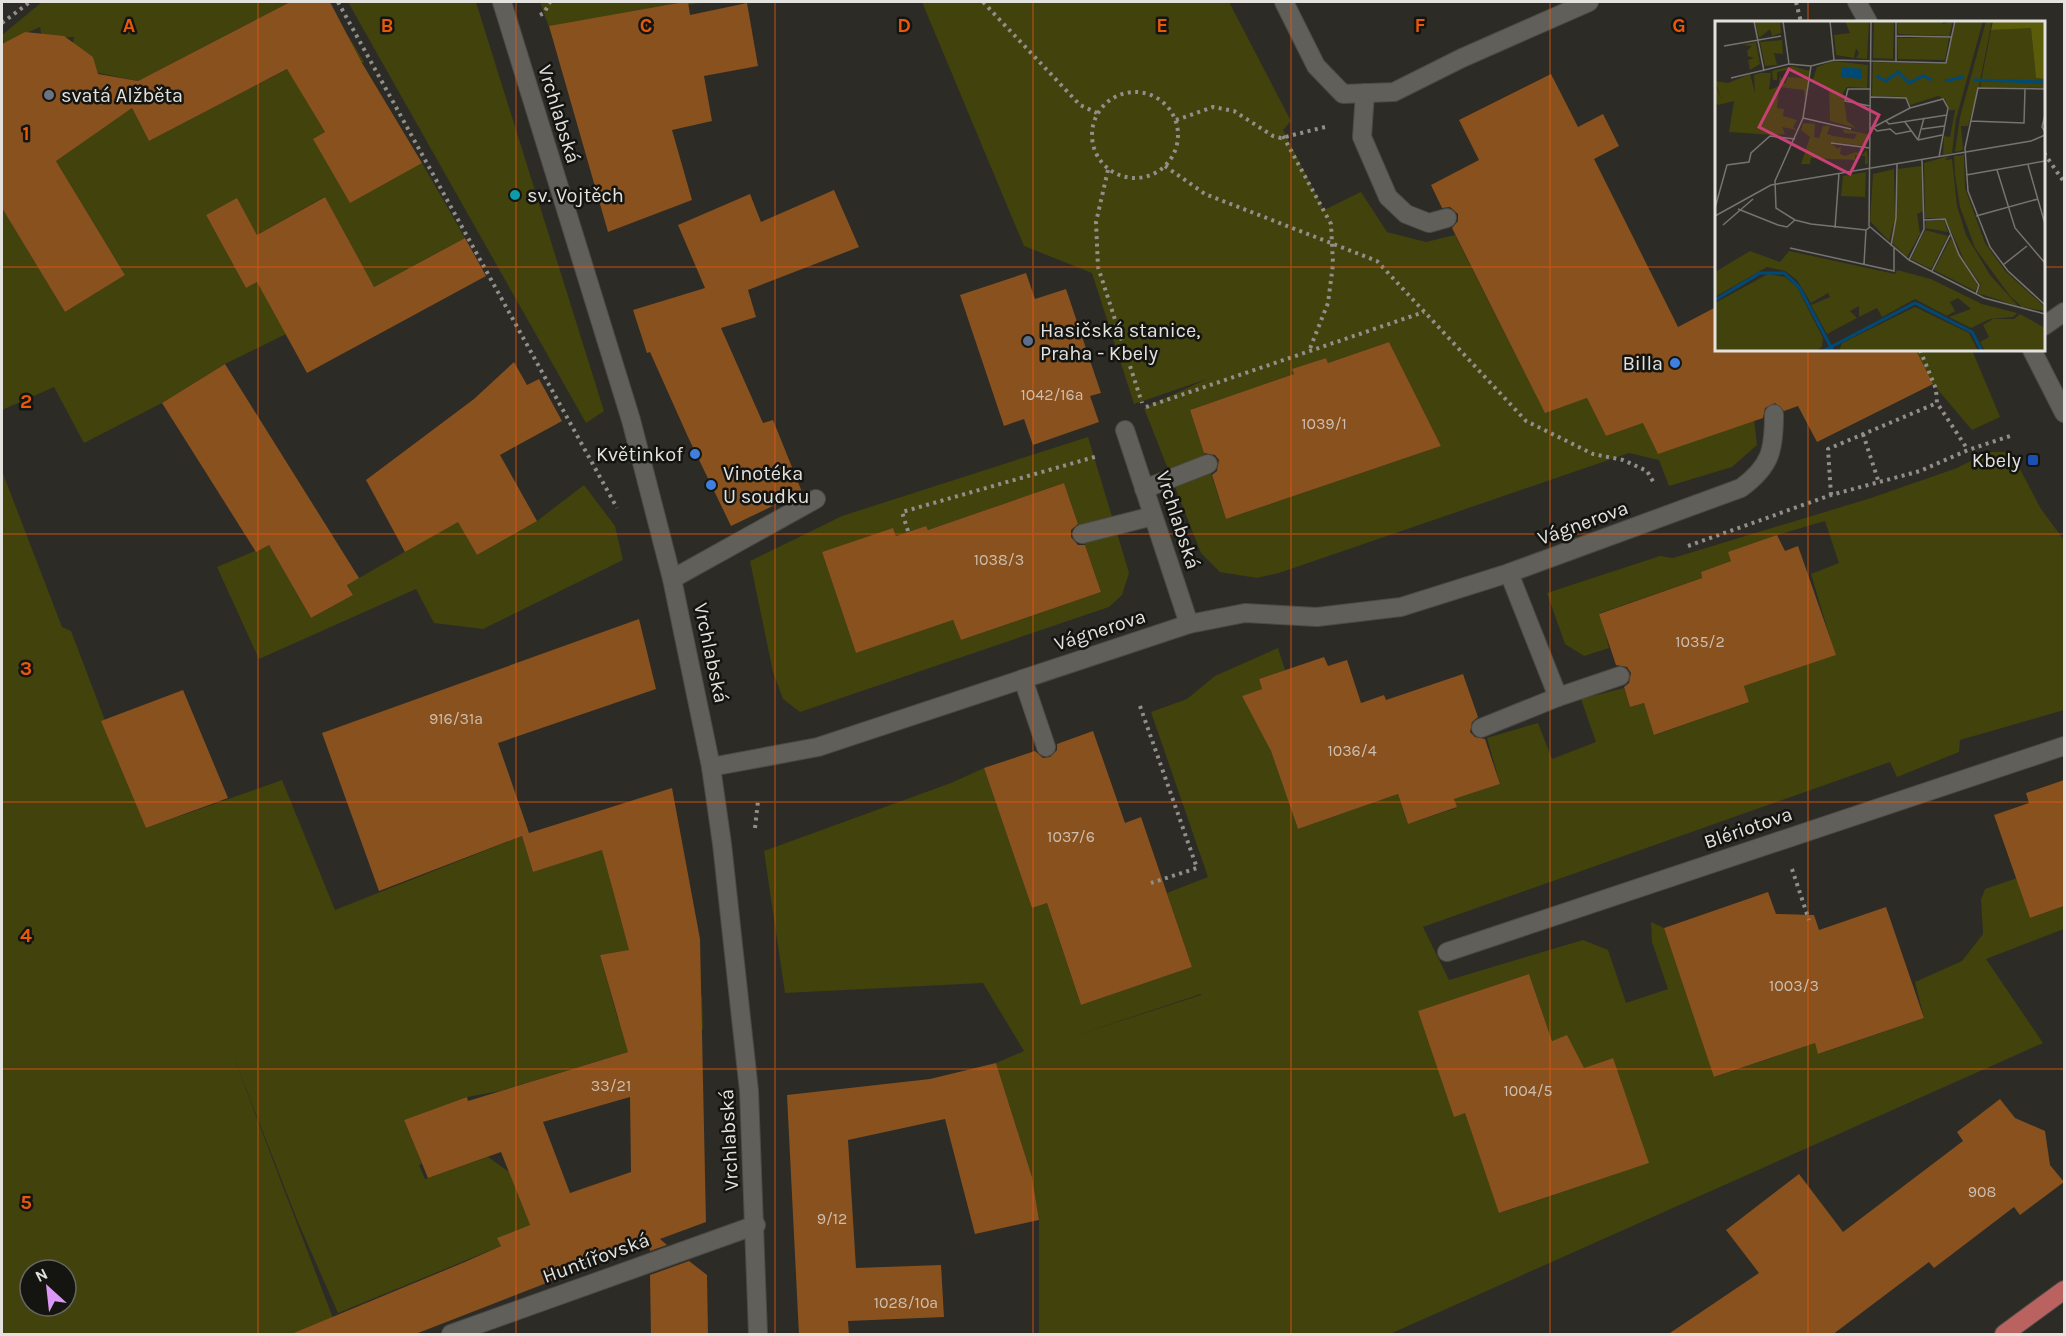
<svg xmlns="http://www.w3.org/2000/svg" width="2066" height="1336" font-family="Karla,sans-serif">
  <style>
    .green { fill: #41420c; fill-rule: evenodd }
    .building { fill: #88511e; fill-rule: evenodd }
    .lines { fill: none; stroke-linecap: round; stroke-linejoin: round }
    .minor-casing { stroke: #4b4a45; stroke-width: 20 }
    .major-casing { stroke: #4b4a45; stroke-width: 20 }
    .path { stroke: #918f8b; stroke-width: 4; stroke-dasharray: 3 4.5; stroke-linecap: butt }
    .minor { stroke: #615f59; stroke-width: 18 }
    .major { stroke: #ba6260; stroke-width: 18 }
    .grid { fill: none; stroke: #e8590c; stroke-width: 1.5; stroke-opacity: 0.55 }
    .worship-dot { fill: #6b7280; stroke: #141411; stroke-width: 2 }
    .culture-dot { fill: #0f9aa8; stroke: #141411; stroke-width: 2 }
    .service-dot { fill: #5c6f8a; stroke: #141411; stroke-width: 2 }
    .shop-dot { fill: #3f7fe0; stroke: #141411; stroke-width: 2 }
    .transit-dot { fill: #1a4fb4; stroke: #141411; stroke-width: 2 }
    .labels { text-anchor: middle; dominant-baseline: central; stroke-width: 5; stroke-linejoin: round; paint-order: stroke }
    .number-label { font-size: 16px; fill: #cdbeaf }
    .poi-label { font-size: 20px; fill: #e4e2df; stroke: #141411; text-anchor: start }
    .street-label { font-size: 20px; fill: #e4e2df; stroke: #141411 }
    .inset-river { fill: none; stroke: #014a76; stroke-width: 3 }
    .inset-road { fill: none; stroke: #767470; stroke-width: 1.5 }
    .view { fill: #c94075; fill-opacity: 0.15; stroke: #c94075; stroke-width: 3 }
    .inset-edge { fill: none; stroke: #e4e2df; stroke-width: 3 }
    .grid-label { font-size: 20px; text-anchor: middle; font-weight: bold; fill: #e8590c; stroke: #141411; stroke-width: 5; stroke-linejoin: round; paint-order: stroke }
  </style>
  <rect width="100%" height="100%" fill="#2d2b26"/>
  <g class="green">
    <polygon points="42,2 290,2 138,81 94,72 93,57 72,48 74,37 42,38 40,27 4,43 2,35"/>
    <polygon points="348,2 476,2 604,411 586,423"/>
    <polygon points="540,2 706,2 549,27"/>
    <path d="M922,2h307l62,119 -8,9 41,80 37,-18 26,40 39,10 29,-7 90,177 42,-14 19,38 37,-13 111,-4 3,26 -25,22 -63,19 -10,-26 -30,-7 -350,120 -22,5 -37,-6 -19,-19 -57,-145 63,-29 -73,25 -42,-131 -68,-27zM1389,342l52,104 -215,73 -36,-109 104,-36 -1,-5 33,-11 2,5z"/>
    <path d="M349,37l15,25 -60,35 21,35 97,31 43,75 -179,96 -61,30 -63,39 -78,40 -30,-56 -52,23v-202l63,104 60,-37 -70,-116 77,-51 17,33zM324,197l21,37 -99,54 -40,-73 31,-16 20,36z"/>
    <polygon points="1916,350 1972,350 2000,417 1972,430 1933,384"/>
    <path d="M1088,437l41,136 -7,22 -13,12 -309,105 -17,-13 -10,-27 -23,-111 92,-45zM1064,483l37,109 -140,48 -8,-20 -97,33 -34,-101 71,-23 3,7 30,-10 2,4z"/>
    <path d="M1988,452h23l30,57 23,31v170l-104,30 -1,12 -62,25 -7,-15 -467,165 26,53 134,-40 25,10 18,53 42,-14 -16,-47 -1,-20 13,6 51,149 100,-34 4,11 105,-36 -9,-36 47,-21 21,-27 -2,-34 4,-11 32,-11 13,40 34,-12v23l-78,30 57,84 -653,291h-351v-114l-7,-43 -36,-114 28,-12 -41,-68 -198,10 -21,-142 187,-68 33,-15 48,140 15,-5 34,102 111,-38 -25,-74 41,-16 -57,-165 36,-13 28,-23 63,-28 7,22 -26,9 3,10 -20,7 21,31 35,102 100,-35 10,30 48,-16 -2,-9 46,-15 -13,-46 51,-15 14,36 44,-17 -15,-43 43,-11 6,19 14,-4 11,32 94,-33 -5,-16 91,-31 -24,-81 28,-11 -14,-42 -48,14 -46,26 -30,11 1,6 -102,35 9,35 -25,8 -19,-12 -18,-51 113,-37 13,2 198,-60 86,-30zM1529,974l23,67 15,-5 12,34 33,-12 36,105 -148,50 -35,-100 -47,-102zM1201,995l-124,40 124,-41z"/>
    <path d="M2,471l60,156 9,4 75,197 136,-48 53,130 187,-74 11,36 81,-26 -3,37 19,70 -30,2 18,64 84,-24 1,34 -203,62 -33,6 -63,23 18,44 -3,1 6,14 63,-22 21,15 21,53 -32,13 3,8 -163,67 -40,-91 -67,-172 108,284h-337zM30,1270h36v36h-36z"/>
    <polygon points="584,485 615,526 623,560 483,629 434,623 416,589 259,659 217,567 269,545 311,618 353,595 343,576 354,570 359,578 436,534 454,514 477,555 537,521"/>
  </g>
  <g class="building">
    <polygon points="290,2 330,2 362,63 422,163 350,203 313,139 325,132 287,69 149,141 132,108 56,161 125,275 65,312 2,208 2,44 25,32 64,36 93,57 98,74 138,81"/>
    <polygon points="684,2 688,2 690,15 747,3 758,66 704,76 712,121 672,130 692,200 608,232 549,26"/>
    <polygon points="1551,74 1578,127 1603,114 1619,146 1594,159 1678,327 1716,307 1716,350 1916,350 1933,384 1817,442 1798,406 1784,411 1775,403 1765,408 1763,418 1658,454 1643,423 1606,436 1587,398 1545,413 1452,228 1458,221 1458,214 1450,207 1442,208 1431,185 1479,160 1459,120"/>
    <polygon points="834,190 859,247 748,290 756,317 721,328 763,423 773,420 802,492 731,526 688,437 650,352 647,353 633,310 705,288 678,225 750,194 761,222"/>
    <polygon points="325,197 374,287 465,238 486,276 307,373 257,282 246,288 206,215 237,198 257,235"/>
    <polygon points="1026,273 1035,299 1066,289 1101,393 1090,396 1099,422 1033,445 1024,419 1004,426 960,295"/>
    <polygon points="1389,342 1441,446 1226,519 1212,475 1217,471 1219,460 1215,455 1204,453 1190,410 1294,374 1292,369 1326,358 1328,363"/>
    <polygon points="514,362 527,385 539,379 562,421 500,455 537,521 477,555 458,522 405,552 366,480 474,399"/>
    <polygon points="225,364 359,578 347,585 353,595 311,618 269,545 256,552 162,403"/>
    <polygon points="1064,483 1078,524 1071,530 1071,537 1078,545 1085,545 1101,592 961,640 953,620 856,653 822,552 893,528 896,536 926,526 928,530"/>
    <polygon points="1777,535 1785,551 1798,546 1836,655 1744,686 1749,702 1654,735 1644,703 1630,707 1624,687 1629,683 1631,673 1627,667 1616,665 1599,614 1702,578 1701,572 1731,561 1728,552"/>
    <path d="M639,619l17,70 -158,54 31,90 143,-45 28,151 6,283 -46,17 7,6 -17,6 -1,-8 -236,92h-124l176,-73 36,-16 -4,-8 33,-13 -29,-73 -73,26 -24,-58 63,-23 1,4 160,-49 -28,-97 29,-5 -27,-100 -69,22 -11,-36 -143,55 -57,-158zM630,1097l1,75 -61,21 -27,-71z"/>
    <polygon points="1324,657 1328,666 1347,660 1361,703 1384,695 1386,700 1463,674 1478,717 1472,722 1470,732 1475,737 1485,739 1500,784 1454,799 1457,807 1408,824 1398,794 1298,829 1271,751 1242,696 1262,689 1259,679"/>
    <polygon points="183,690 228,798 146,828 101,721"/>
    <polygon points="1093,731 1125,823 1141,817 1192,967 1081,1005 1047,903 1032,908 984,768 1035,751 1043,758 1050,757 1057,750 1057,744"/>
    <polygon points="2064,780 2064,906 2030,918 1994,815 2029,803 2026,793"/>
    <polygon points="1768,892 1776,914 1814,915 1819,930 1886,907 1924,1018 1818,1054 1815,1043 1714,1077 1664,928"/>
    <polygon points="1529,974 1552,1041 1567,1035 1584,1068 1613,1058 1649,1163 1499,1213 1465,1113 1454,1117 1418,1011"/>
    <polygon points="996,1063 1032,1177 1039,1220 975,1234 945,1119 848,1140 856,1268 941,1265 944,1317 848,1321 849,1335 799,1335 787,1095 930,1079"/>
    <polygon points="2000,1099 2015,1118 2045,1131 2050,1165 2064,1182 2020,1215 2014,1207 1934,1268 1929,1262 1832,1335 1667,1335 1759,1273 1726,1230 1799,1174 1843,1232 1963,1141 1957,1132"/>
    <polygon points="689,1261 707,1275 708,1335 651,1335 650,1275"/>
  </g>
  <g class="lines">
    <defs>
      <g id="minor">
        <polyline points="502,2 631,420 672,579 711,767 722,844 749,1091 758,1334"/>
        <polyline points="1284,2 1316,66 1343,94 1394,92 1462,58 1589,2"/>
        <polyline points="1857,2 1868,22"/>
        <polyline points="1365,93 1362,137 1388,197 1406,214 1429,223 1447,218"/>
        <polyline points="2044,326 2064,312"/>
        <polyline points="2032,350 2064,413"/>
        <polyline points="1125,430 1189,624"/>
        <polyline points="1144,489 1208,464"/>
        <polyline points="1082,534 1153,516"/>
        <polyline points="672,579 816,499"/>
        <polyline points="1023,679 1046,747"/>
        <polyline points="1558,697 1620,676"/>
        <polyline points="1481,728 1558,697 1509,573"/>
        <path d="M711,767l107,-20 371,-123 56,-11 72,4 84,-10 108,-34 232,-85c30,-22 33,-38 33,-74"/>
        <polyline points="1447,952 2064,746"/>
        <polyline points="451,1334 756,1225"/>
      </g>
      <polyline id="major" points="2004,1334 2064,1290"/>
    </defs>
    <use href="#minor" class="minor-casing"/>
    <use href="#major" class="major-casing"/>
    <g class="path">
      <polyline points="338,2 617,508"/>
      <polyline points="983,2 1080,105 1097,113"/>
      <polyline points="1796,2 1801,22"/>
      <polyline points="540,15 544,13 550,2"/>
      <polyline points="2,23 30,2"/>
      <circle cx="1135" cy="135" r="43"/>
      <polyline points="1176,120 1213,107 1234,111 1273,136 1281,138 1329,126"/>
      <polyline points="1283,136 1331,224 1333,264 1328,303 1309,351"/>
      <polyline points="2044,153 2064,182"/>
      <polyline points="1165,166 1205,194 1377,261 1526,421 1593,454 1623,460 1647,471 1655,485"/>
      <polyline points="1108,170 1096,222 1098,267 1142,403"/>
      <polyline points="1920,350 1936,389 1937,403 1968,450"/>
      <polyline points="1146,407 1424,312"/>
      <polyline points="1863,434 1879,483"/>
      <polyline points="1831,495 1828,449 1937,403"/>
      <polyline points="908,531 902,512 1098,456"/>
      <polyline points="1688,546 1831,495 1920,471 1968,450 2013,435"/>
      <polyline points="1140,706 1197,868 1151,883"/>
      <polyline points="755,828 758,801"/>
      <polyline points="1792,869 1809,920"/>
    </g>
    <use href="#minor" class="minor"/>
    <use href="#major" class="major"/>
  </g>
  <path class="grid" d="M258,2v1332M516,2v1332M775,2v1332M1033,2v1332M1291,2v1332M1550,2v1332M1808,2v20M2,267h1714M2044,267h20M1808,350v984M2,534h2062M2,802h2062M2,1069h2062"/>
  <circle class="worship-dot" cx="49" cy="95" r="6"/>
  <circle class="culture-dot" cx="515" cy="195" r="6"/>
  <circle class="service-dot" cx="1028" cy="341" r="6"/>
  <g class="shop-dot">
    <circle cx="1675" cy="363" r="6"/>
    <circle cx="695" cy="454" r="6"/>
    <circle cx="711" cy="485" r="6"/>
  </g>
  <rect class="transit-dot" x="2027" y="454" width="12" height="12" rx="3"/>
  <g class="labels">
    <g class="number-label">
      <text x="1052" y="394">1042/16a</text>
      <text x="1324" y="423">1039/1</text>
      <text x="999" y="559">1038/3</text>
      <text x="1700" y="641">1035/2</text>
      <text x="456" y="718">916/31a</text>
      <text x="1352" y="750">1036/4</text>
      <text x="1071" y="836">1037/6</text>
      <text x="1794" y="985">1003/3</text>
      <text x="611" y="1085">33/21</text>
      <text x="1528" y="1090">1004/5</text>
      <text x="1982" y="1191">908</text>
      <text x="832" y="1218">9/12</text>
      <text x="906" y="1302">1028/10a</text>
    </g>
    <g class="poi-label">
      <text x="61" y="95">svatá Alžběta</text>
      <text x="527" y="195">sv. Vojtěch</text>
      <text x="1040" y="330">Hasičská stanice,<tspan x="1040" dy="23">Praha - Kbely</tspan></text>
      <text x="1663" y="363" text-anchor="end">Billa</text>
      <text x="683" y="454" text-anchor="end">Květinkof</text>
      <text x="2021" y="460" text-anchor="end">Kbely</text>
      <text x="723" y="473">Vinotéka<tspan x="723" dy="23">U soudku</tspan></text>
    </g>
    <g class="street-label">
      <text transform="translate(559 114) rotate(73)">Vrchlabská</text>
      <text transform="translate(1178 520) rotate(72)">Vrchlabská</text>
      <text transform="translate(1583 523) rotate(-20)">Vágnerova</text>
      <text transform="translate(1100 630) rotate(-18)">Vágnerova</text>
      <text transform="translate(711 653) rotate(78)">Vrchlabská</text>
      <text transform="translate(1748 828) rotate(-19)">Blériotova</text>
      <text transform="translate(729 1140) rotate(-93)">Vrchlabská</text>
      <text transform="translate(596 1258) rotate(-20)">Huntířovská</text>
    </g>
  </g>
  <g transform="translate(1715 21)">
    <rect width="330" height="330" fill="#2d2b26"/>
    <path d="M40,0h25l1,12 -9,3 -2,-7 -11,9zM130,0h24l-2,38 -11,-1 3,-5 -3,-5 -2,10 -18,-3 -2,-20 16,-2zM159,0h20l-1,38 -20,-1zM182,0h45l1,3 10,-3 -4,15 -51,-2zM241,0h27l-27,98 -4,34 -9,2 1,-19 6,1 5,-27h-6l-4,-11 -7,-3 -28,9 -4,-8 -34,-1 1,-34 73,2zM271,0h6l-13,65 -11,40h-7l2,24 -8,2 5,-35zM316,6l5,51 9,1v9l-65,-1 11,-57zM182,17h52l-4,22 -47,-1zM67,19l1,14 -9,-1 3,12 -12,1 -5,-24zM41,21l4,22 -10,6 -2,-10 6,-2 -6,-2 -1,-5 5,-5 -9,-1zM118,40l35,4 -1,23 -20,-1 -4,6 4,28 9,7 -26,-7 -1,-33 -17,-6 5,-15zM77,45l18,5 -5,29 -1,-10 -25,-3 -2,21 7,1 -1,7 14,4 -4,7 4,3 -15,-3 3,7 -11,1 -45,-3 5,-31 -16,4 -3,-3v-18l7,17 -7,-20 13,2 22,-9 5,19 -1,-18 6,-2h11l-2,17 10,-4 1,-10 5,8 3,-7 16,1 -16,-8 -11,2v8h-4l-1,-9zM88,102l12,1 -1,13 5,1 4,-12h7l-3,8 6,2 21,3 3,-5 -13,-1 -1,-4 24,5 -1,12 -36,-4 8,7 3,-3 -1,8 5,2 11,-4 6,3 5,-5 1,13 -3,2v-9l-10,-1v5l-44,-2 -1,6h-9l9,-27 -9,-7zM249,134l1,33 20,55 21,29 39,35v4l-23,-4 -12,-11 -35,-48 -15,-41 -5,-32 -1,-19zM234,135l-4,4 7,-1 5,47 9,29 24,40 28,31 -41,-13 4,-8 -16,-23 -20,-44h-20l-1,-55zM206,145l2,45 -6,3 3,20 -13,23 -14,-13 5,-75zM179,148l1,49 -6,23 -19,-20 3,-47zM151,151l-1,25 -24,-1 2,-20zM229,199l4,12 -23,-4 1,-7zM210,209l23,6 -17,33 -20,-10zM236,217l27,48 -3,5 -41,-21zM35,230l30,11 9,-11 106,23 2,-4 34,9 51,25 35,9 -4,4 -23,2 -19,9 -22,-11 22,-8 -13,-11 -8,4 5,9 -8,5 -32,-17 -33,18 -5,-9 -18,9v-11l-9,5 7,7 -30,16 -16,-29 19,-8 -2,-4 -17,10 -14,-23 -12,-9 -18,-4 -52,30v-25zM53,253l17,3 12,10 26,51 -1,9 -6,4h-101v-48zM200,286l54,26 9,18h-139l3,-8zM305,293l25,14v23h-60l-5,-9 9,-5 -6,-12 10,-6h21z" fill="#41420c"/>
    <path d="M278,0h52v58l-9,-1 -5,-50 -40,2z" fill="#5b5c09"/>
    <path d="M127,46l20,2 -1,10 -20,-2z" fill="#014a76"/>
    <path class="inset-river" d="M161,55l10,5 12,-9 11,11 14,-7 9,4M259,59l71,2M230,60l18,-4M0,279l45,-27h24l15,14 34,64M108,330l92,-48 57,29 10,19"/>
    <path class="inset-road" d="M39,0l10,50M68,0l6,43M115,0l4,39M156,0l-2,205 40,34 75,38 61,16M181,0v41M181,15l55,1M9,25l57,-10M96,45l-8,52 -28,63 1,27 19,12 16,4 55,6 4,-3M16,57l58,-14 22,2 23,-6 112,3 9,-42M330,68l-67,-1 -13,60 3,43 22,56 18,24 37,34M156,76l35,1 4,10M155,85l-25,-5 3,-12h22M330,94l-3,12 3,5M88,97l48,11M171,100l3,3 58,-9M256,100l53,2 1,-34M190,101l13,18M159,107l3,3 13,-2 6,5 15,-3M155,108l40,-21 33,-9 5,9 -9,49M207,108l22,-3M203,119l24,-5M203,119l6,-22M116,122l39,5M313,144l17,59M282,149l18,58 30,35M251,154l79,-14M0,187l12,-43 22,-3 2,-9 19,-17 25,3M23,188l40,16 9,2 8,-7M0,195l56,-31 260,-44 14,-6M261,195l62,-17M209,199l21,-1 14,36 20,30 -3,9M8,204l30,-26M120,207l4,-55M176,225l5,-28 1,-54M75,227l104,23v-23M194,239l15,-31 -2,-69M149,243l2,-34M288,244l24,-19M217,250l18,-36"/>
    <path class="view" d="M74,48l90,46 -29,59 -91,-47z"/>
    <rect width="330" height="330" class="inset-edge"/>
  </g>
  <g class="grid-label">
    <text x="129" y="32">A</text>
    <text x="387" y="32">B</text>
    <text x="646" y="32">C</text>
    <text x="904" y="32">D</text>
    <text x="1162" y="32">E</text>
    <text x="1420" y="32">F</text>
    <text x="1679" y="32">G</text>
    <text x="26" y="140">1</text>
    <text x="26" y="408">2</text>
    <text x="26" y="675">3</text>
    <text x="26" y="942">4</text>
    <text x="26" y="1209">5</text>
  </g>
  <rect width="2066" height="1336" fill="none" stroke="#e4e2df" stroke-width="6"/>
  <g transform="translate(48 1288) rotate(333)"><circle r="28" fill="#141411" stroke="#676663" stroke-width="1.5"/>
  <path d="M0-4.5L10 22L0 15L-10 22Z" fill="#db99f5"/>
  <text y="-9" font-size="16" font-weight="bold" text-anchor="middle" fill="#e4e2df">N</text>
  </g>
</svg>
